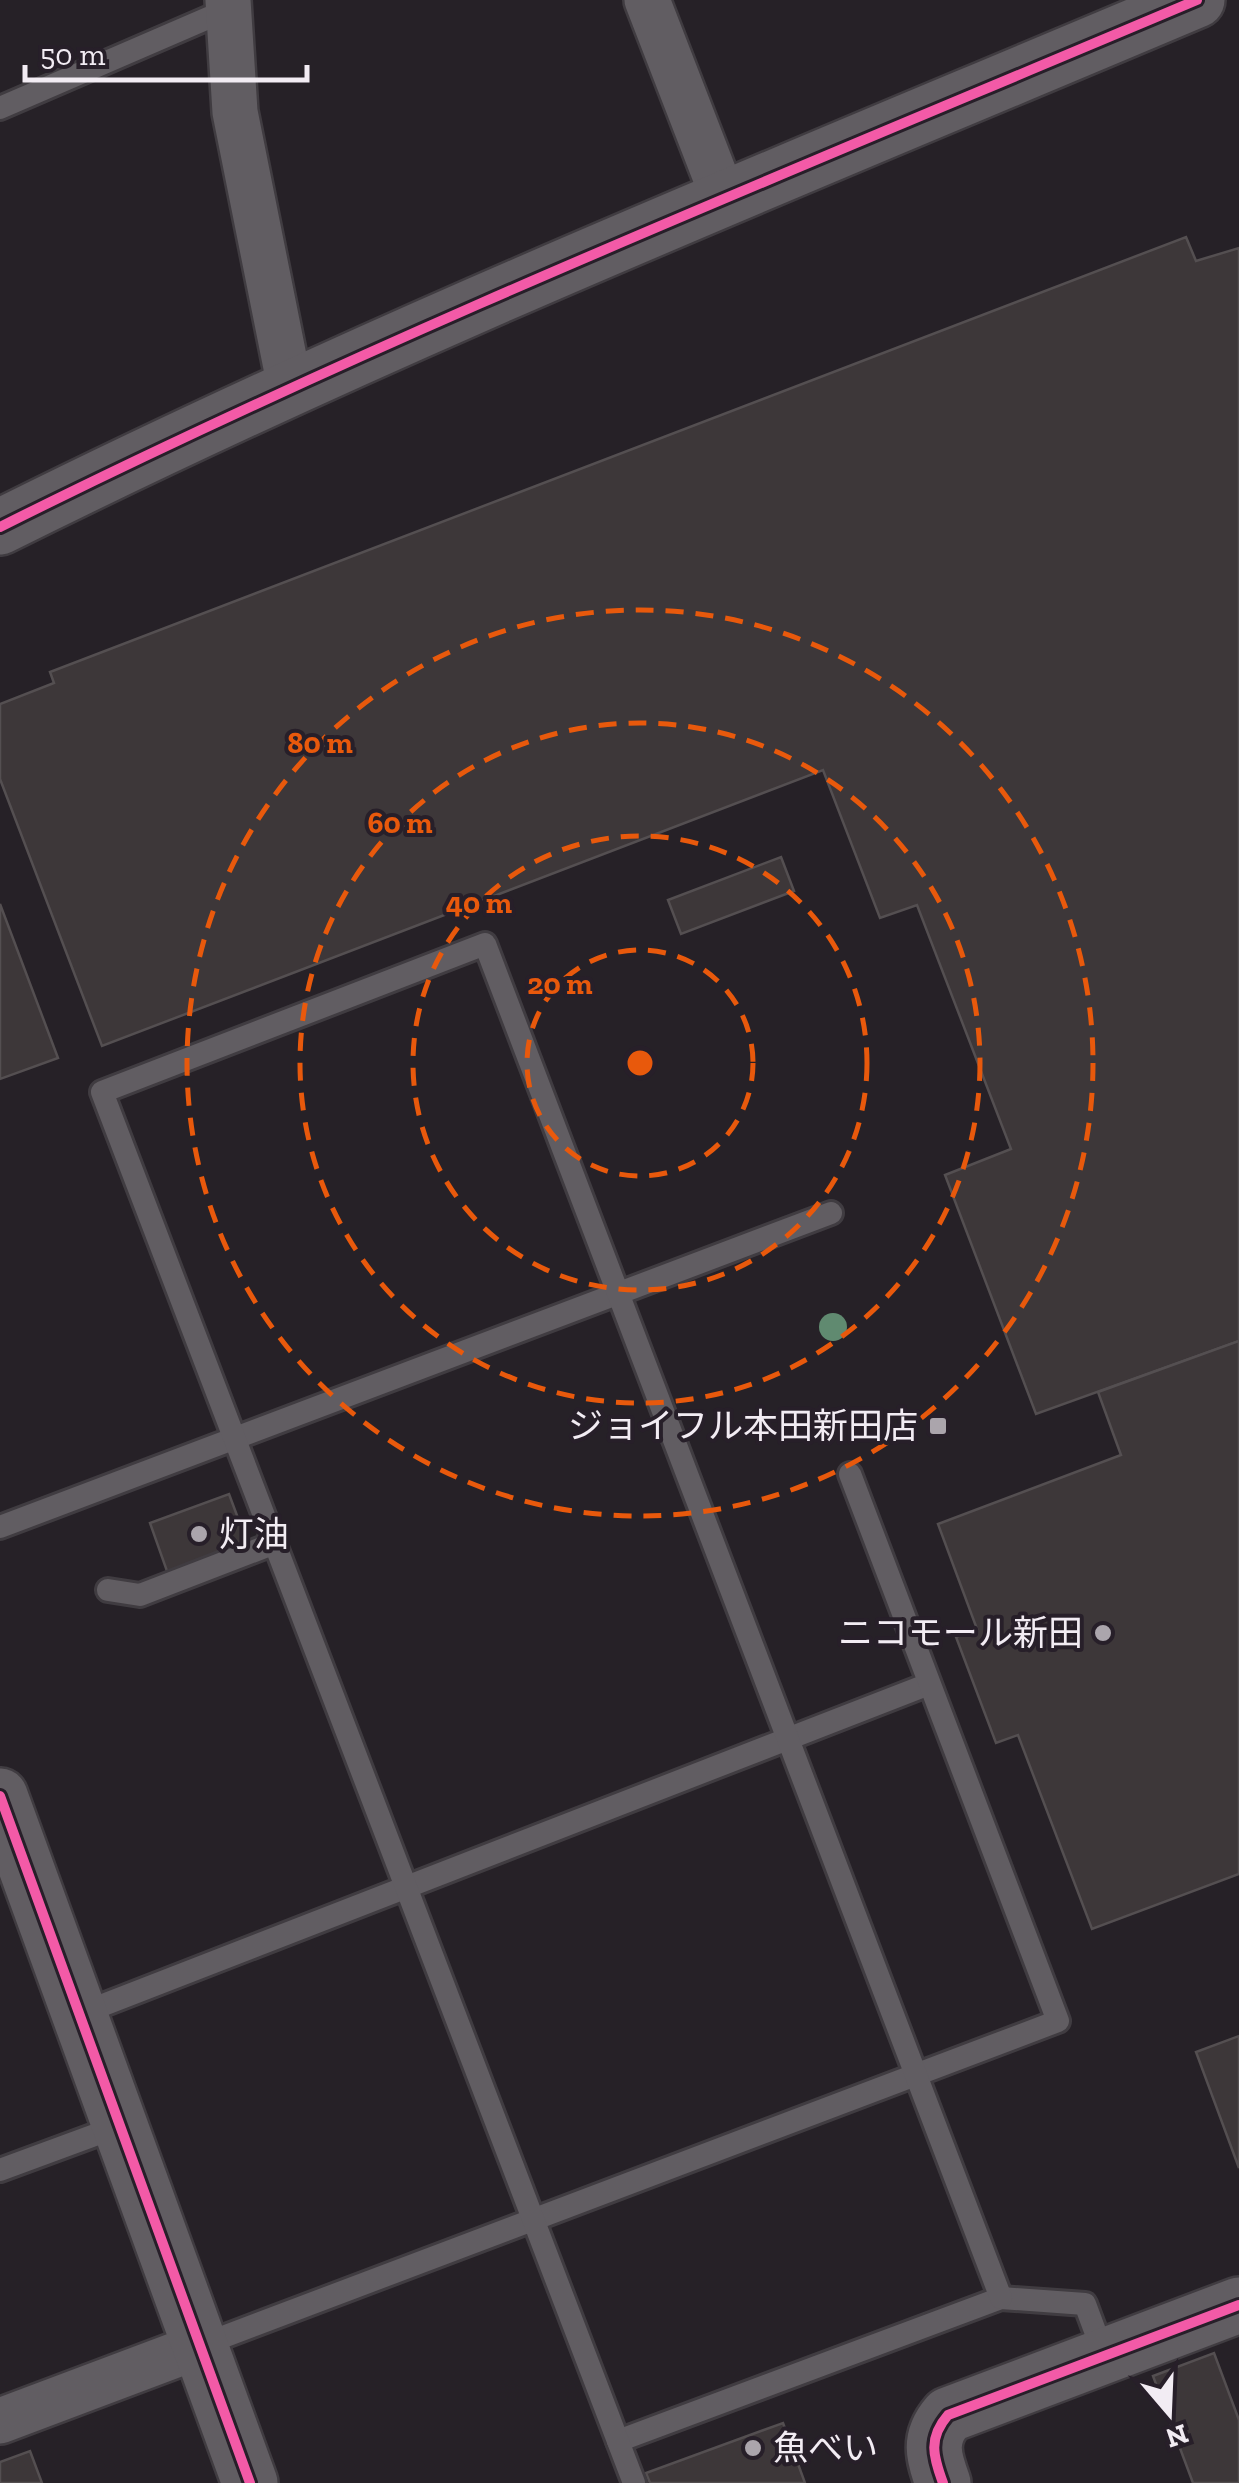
<svg xmlns="http://www.w3.org/2000/svg" width="1239" height="2483" font-family="'Zilla Slab','Noto Sans JP',serif">
  <style>
    .building { fill: #3d3739; stroke: #544f51; stroke-width: 2.5 }
    .lines { fill: none; stroke-linecap: round; stroke-linejoin: round }
    .service-casing { stroke: #403c41; stroke-width: 28 }
    .minor-casing { stroke: #403c41; stroke-width: 50 }
    .tertiary-casing { stroke: #403c41; stroke-width: 60 }
    .service { stroke: #615d62; stroke-width: 22 }
    .minor { stroke: #615d62; stroke-width: 45 }
    .tertiary { stroke: #615d62; stroke-width: 55 }
    .cycleway-casing { stroke: #271f29; stroke-width: 16 }
    .cycleway { stroke: #f35aa7; stroke-width: 10 }
    .tree { fill: #608a70 }
    .ring { fill: none; stroke: #e8590c; stroke-width: 5; stroke-dasharray: 18 12 }
    .poi-dot { fill: #aba5ac; stroke: #271f29; stroke-width: 4 }
    .labels { text-anchor: middle; dominant-baseline: central; stroke-width: 8; stroke-linejoin: round; paint-order: stroke }
    .poi-label { font-size: 35px; fill: #f2ecf3; stroke: #271f29; text-anchor: end }
    .centre { fill: #e8590c; stroke: #271f29; stroke-width: 5 }
    .ring-label { font-size: 30px; text-anchor: middle; font-weight: bold; fill: #e8590c; stroke: #271f29; stroke-width: 8; stroke-linejoin: round; paint-order: stroke }
  </style>
  <rect width="100%" height="100%" fill="#262127"/>
  <g class="building">
    <polygon points="1186,237 1196,261 1239,248 1239,1341 1036,1414 945,1175 1011,1149 917,905 880,918 823,770 102,1046 0,779 0,704 54,683 50,672"/>
    <polygon points="781,857 794,891 681,934 668,900"/>
    <polygon points="0,904 58,1058 0,1079"/>
    <polygon points="1239,1341 1239,1874 1092,1929 1018,1735 996,1743 956,1637 977,1629 938,1524 1121,1455 1098,1392"/>
    <polygon points="229,1494 248,1545 168,1574 150,1523"/>
    <polygon points="1239,2036 1239,2168 1196,2052"/>
    <polygon points="1214,2353 1239,2420 1239,2483 1193,2483 1153,2376"/>
    <polygon points="783,2423 805,2483 650,2483 646,2473"/>
    <polygon points="30,2451 42,2483 0,2483 0,2462"/>
  </g>
  <g class="lines">
    <defs>
      <g id="service">
        <polyline points="0,108 229,9"/>
        <polyline points="0,1527 831,1213"/>
        <polyline points="108,1590 140,1595 275,1543"/>
        <polyline points="80,2014 929,1684"/>
        <polyline points="0,2170 122,2125"/>
        <polyline points="202,2345 1058,2021 850,1474"/>
        <polyline points="618,2441 1001,2298 1085,2304 1104,2355"/>
        <polyline points="634,2483 102,1092 485,944 1001,2298"/>
      </g>
      <g id="minor">
        <polyline points="228,0 235,112 290,387"/>
        <polyline points="647,0 724,199"/>
        <polyline points="0,2421 202,2345"/>
      </g>
      <g id="tertiary">
        <path d="M0,527c390,-195 795,-357 1197,-527"/>
        <polyline points="0,1796 250,2483"/>
        <path d="M943,2483c-10,-27 -15,-45 5,-68l291,-110"/>
      </g>
    </defs>
    <use href="#service" class="service-casing"/>
    <use href="#minor" class="minor-casing"/>
    <use href="#tertiary" class="tertiary-casing"/>
    <use href="#service" class="service"/>
    <use href="#minor" class="minor"/>
    <use href="#tertiary" class="tertiary"/>
    <defs>
      <g id="cycleway">
        <path d="M0,527c390,-195 795,-357 1197,-527"/>
        <polyline points="0,1796 250,2483"/>
        <path d="M943,2483c-10,-27 -15,-45 5,-68l291,-110"/>
      </g>
    </defs>
    <use href="#cycleway" class="cycleway-casing"/>
    <use href="#cycleway" class="cycleway"/>
  </g>
  <circle class="tree" cx="833" cy="1327" r="14"/>
  <g class="ring">
    <circle cx="640" cy="1063" r="113"/>
    <circle cx="640" cy="1063" r="227"/>
    <circle cx="640" cy="1063" r="340"/>
    <circle cx="640" cy="1063" r="453"/>
  </g>
  <g class="poi-dot">
    <rect x="928" y="1416" width="20" height="20" rx="5"/>
    <circle cx="199" cy="1534" r="10"/>
    <circle cx="1103" cy="1633" r="10"/>
    <circle cx="753" cy="2448" r="10"/>
  </g>
  <g class="labels">
    <g class="poi-label">
      <text x="918" y="1426">ジョイフル本田新田店</text>
      <text x="219" y="1534" text-anchor="start">灯油</text>
      <text x="1083" y="1633">ニコモール新田</text>
      <text x="773" y="2448" text-anchor="start">魚べい</text>
    </g>
  </g>
  <circle cx="640" cy="1063" r="15" class="centre"/>
  <g class="ring-label">
    <text x="320" y="753">80 m</text>
    <text x="400" y="833">60 m</text>
    <text x="479" y="913">40 m</text>
    <text x="560" y="994">20 m</text>
  </g>
  <g transform="translate(1169 2413) rotate(161)" stroke="#271f29" stroke-width="8" paint-order="stroke">
  <path d="M0-8L18 38L0 25L-18 38Z" fill="#f2ecf3"/>
  <text y="-15" font-size="28" font-weight="bold" text-anchor="middle" fill="#f2ecf3">N</text>
  </g>
  <path d="M25 65v15h282v-15" fill="none" stroke="#f2ecf3" stroke-width="5"/>
  <text x="40" y="65" font-size="30" fill="#f2ecf3" stroke="#271f29" stroke-width="8" paint-order="stroke">50 m</text>
</svg>
